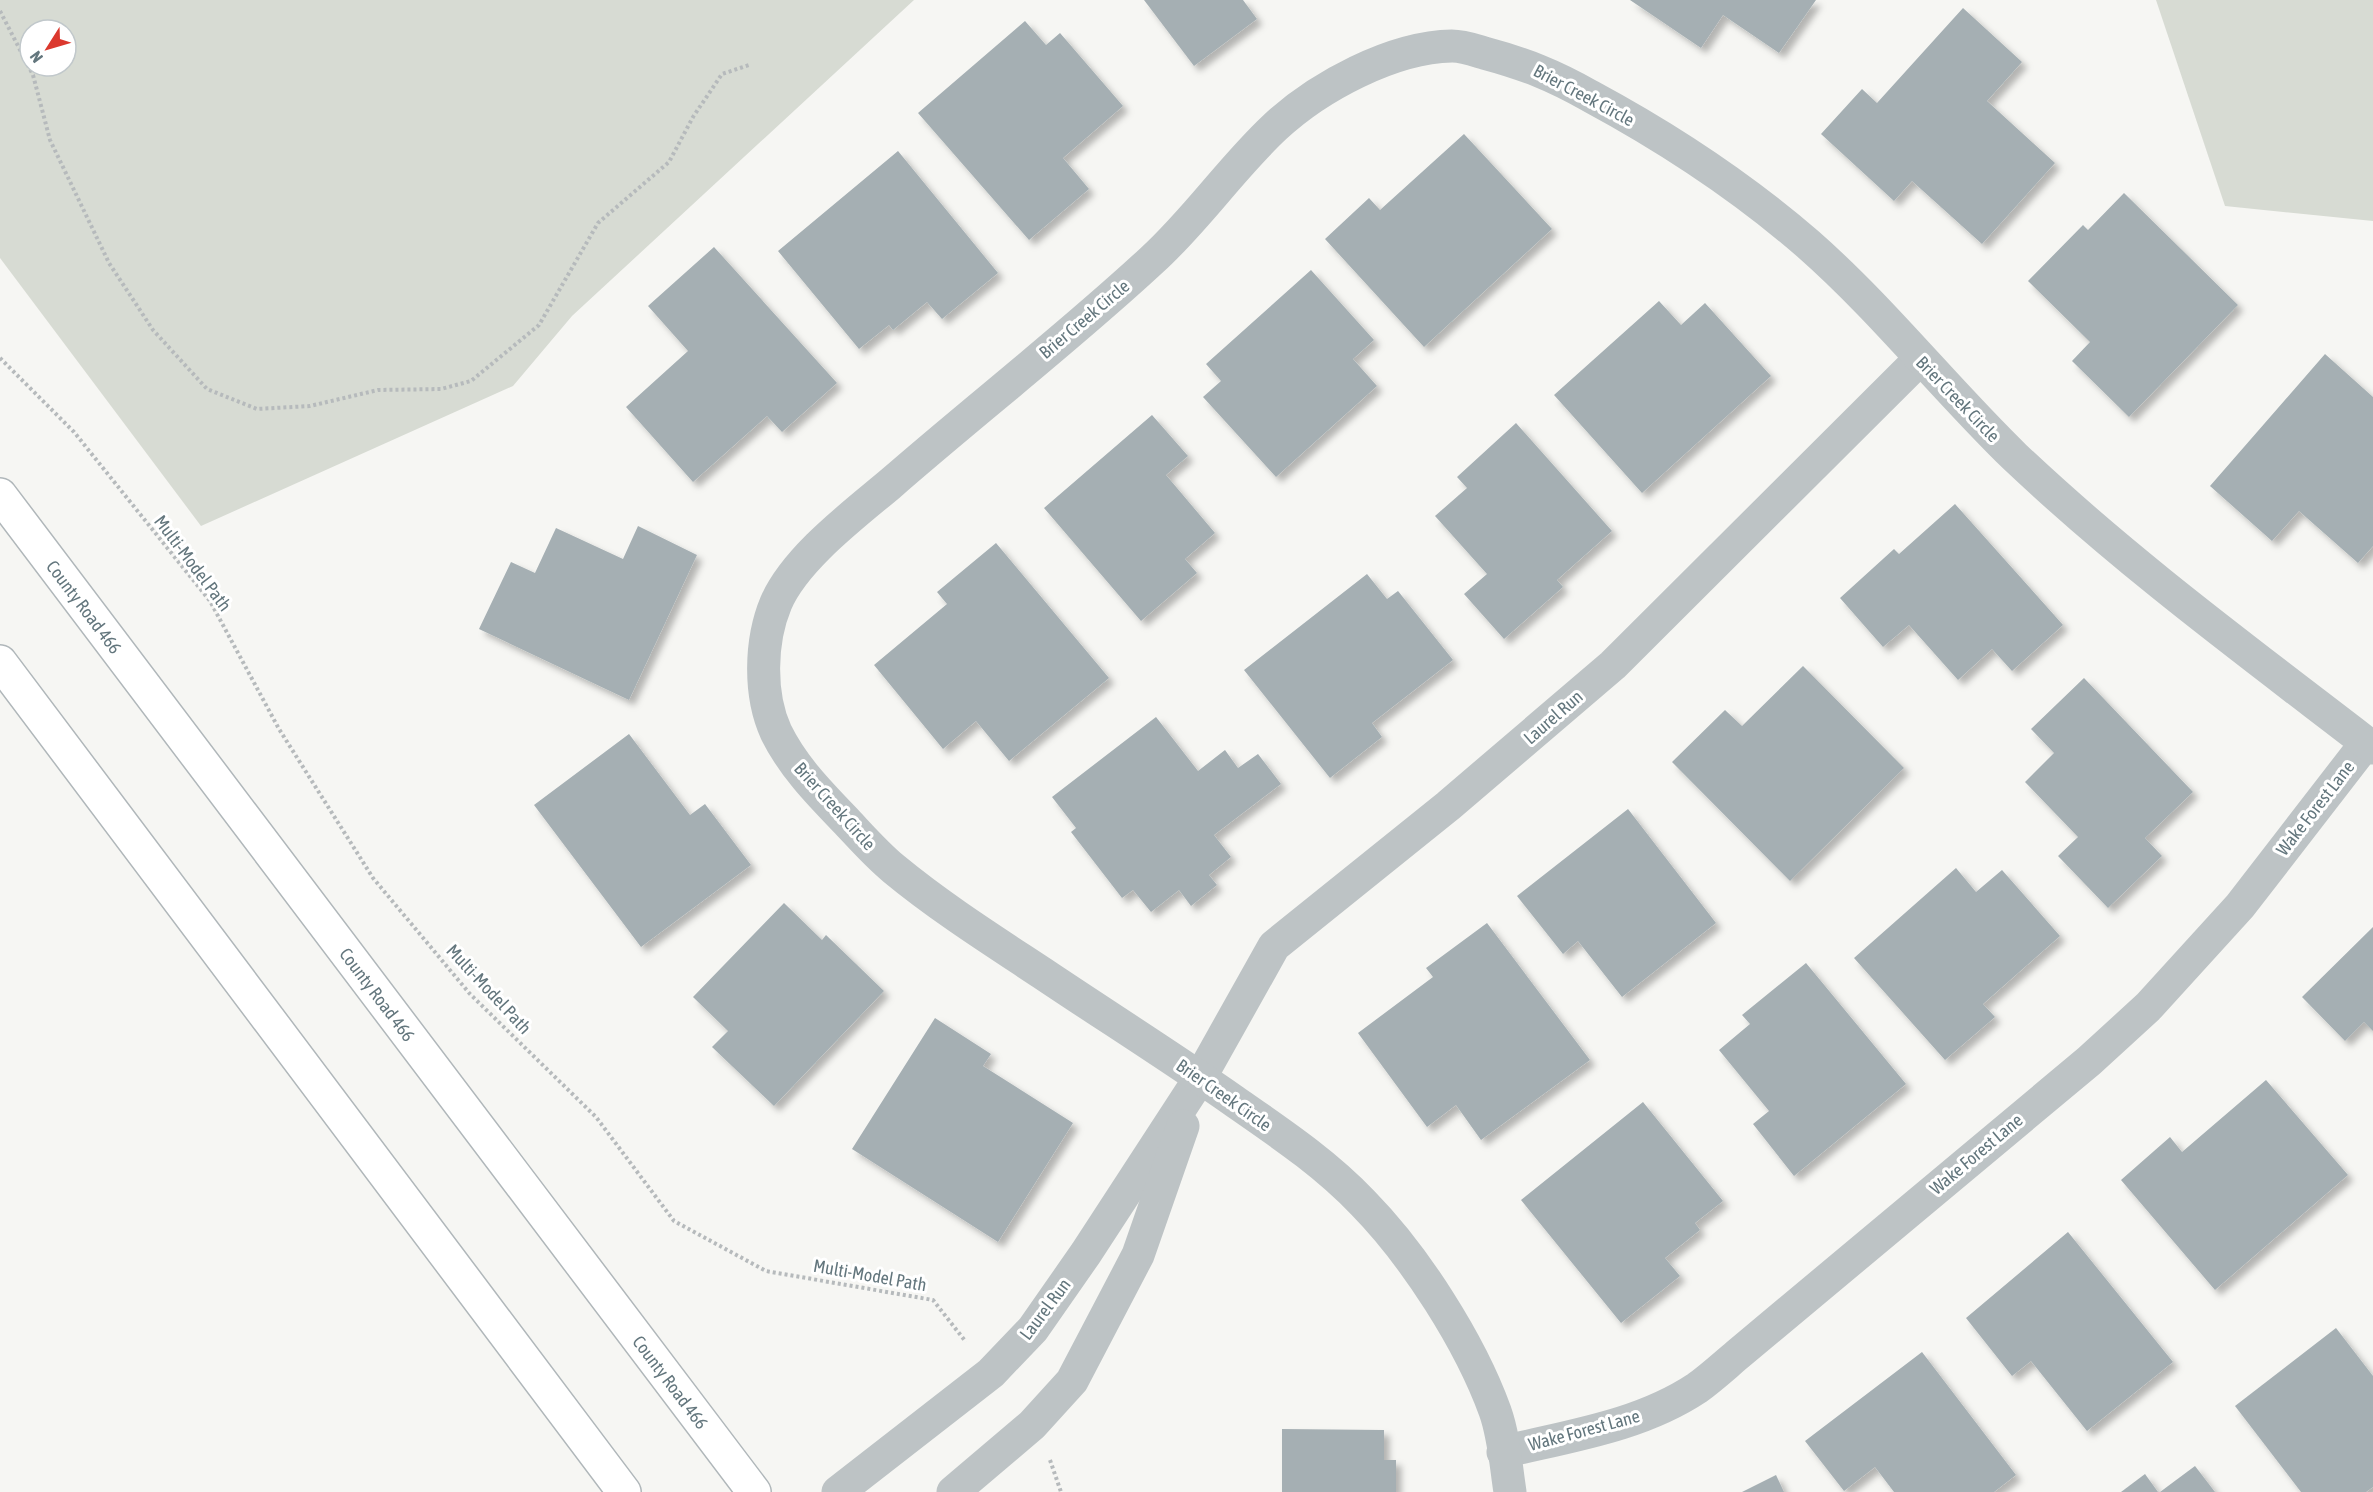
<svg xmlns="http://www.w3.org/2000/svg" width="2373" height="1492" font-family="'Asap Condensed',sans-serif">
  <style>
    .green { fill: #d7dbd3; fill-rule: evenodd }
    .building { fill: #a5afb3; filter: url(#shadow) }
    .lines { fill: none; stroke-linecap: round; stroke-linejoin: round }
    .secondary-casing { stroke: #b0b7ba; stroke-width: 36 }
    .path { stroke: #b6babc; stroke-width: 4; stroke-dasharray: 3 3; stroke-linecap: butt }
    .minor { stroke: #bdc3c5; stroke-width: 33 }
    .secondary { stroke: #fff; stroke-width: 33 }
    .labels { text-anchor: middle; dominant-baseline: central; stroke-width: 6; stroke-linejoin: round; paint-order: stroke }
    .street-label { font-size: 18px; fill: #63767d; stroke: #fff }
  </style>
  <defs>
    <filter id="shadow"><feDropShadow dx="5.5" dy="5.5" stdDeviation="3" flood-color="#0004"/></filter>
  </defs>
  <rect width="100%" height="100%" fill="#f6f6f3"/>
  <g class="green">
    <path d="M0,0h914l-342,316 -59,70 -312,140 -201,-268zM30,30h36v36h-36z"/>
    <polygon points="2156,0 2373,0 2373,221 2225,206"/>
  </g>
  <g class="building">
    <polygon points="1144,0 1243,0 1257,19 1194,66"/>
    <polygon points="1630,0 1816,0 1779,53 1723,15 1701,48"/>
    <polygon points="1963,8 2022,62 1987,101 2055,163 1982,244 1912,181 1894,201 1821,134 1862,89 1877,103"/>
    <polygon points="1025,21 1046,45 1060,33 1123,106 1063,158 1089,189 1029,240 918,113"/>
    <polygon points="1464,134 1552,229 1424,347 1325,239 1369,198 1380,210"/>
    <polygon points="898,151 998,273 942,319 927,302 893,330 889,325 859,349 778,251"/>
    <polygon points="2124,193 2238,305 2129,417 2072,361 2090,342 2028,281 2083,225 2088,230"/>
    <polygon points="714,247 837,383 782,432 767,416 693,482 626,407 688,351 648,306"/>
    <polygon points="1311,270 1374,340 1353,359 1377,386 1276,477 1203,397 1221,381 1206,364"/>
    <polygon points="1659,301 1681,325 1705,303 1771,376 1642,493 1554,395"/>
    <polygon points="2325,354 2373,397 2373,546 2358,563 2299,511 2272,541 2210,486"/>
    <polygon points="1152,415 1188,456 1166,475 1215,533 1185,559 1197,573 1141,621 1044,508"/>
    <polygon points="1516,423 1612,531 1557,580 1563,587 1504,639 1464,594 1487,574 1435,516 1467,488 1457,477"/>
    <polygon points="1955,504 2063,625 2012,671 1992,649 1958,680 1909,625 1883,647 1840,598 1894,549 1899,554"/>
    <polygon points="638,526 697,555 629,700 479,629 511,562 535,573 556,528 623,559"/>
    <polygon points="996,543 1109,678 1009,761 976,721 943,749 874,665 947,604 937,592"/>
    <polygon points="1367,574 1387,599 1398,591 1453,660 1372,723 1382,737 1330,778 1244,670"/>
    <polygon points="1803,666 1904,768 1790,881 1672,762 1725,710 1742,726"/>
    <polygon points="2084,678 2193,792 2145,838 2162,856 2108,908 2058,856 2078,837 2025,782 2054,753 2031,729"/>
    <polygon points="1156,717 1198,771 1225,750 1238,768 1258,754 1281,784 1214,835 1231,857 1209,875 1217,885 1191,906 1179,890 1151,912 1133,890 1122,898 1071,832 1076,828 1052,797"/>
    <polygon points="629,734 690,815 705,804 751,865 641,947 534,805"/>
    <polygon points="1628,809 1716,923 1622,997 1578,941 1563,954 1517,896"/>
    <polygon points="1956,868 1976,892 2002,870 2060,936 1983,1004 1995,1017 1945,1060 1854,958"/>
    <polygon points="784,903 822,940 826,935 884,991 774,1106 712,1047 728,1031 693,997"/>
    <polygon points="1487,923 1590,1060 1481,1140 1456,1105 1427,1127 1358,1033 1433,977 1426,968"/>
    <polygon points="2373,927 2373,1031 2364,1022 2345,1041 2302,997"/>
    <polygon points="1806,963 1906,1084 1794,1176 1753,1124 1769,1111 1719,1050 1750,1024 1742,1015"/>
    <polygon points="935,1018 991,1054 983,1066 1073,1123 998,1242 852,1149"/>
    <polygon points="2266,1080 2348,1175 2215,1290 2121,1180 2170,1137 2182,1152"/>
    <polygon points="1643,1102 1723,1201 1695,1223 1700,1230 1665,1258 1680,1276 1621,1323 1521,1200"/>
    <polygon points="2068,1232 2173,1362 2087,1431 2031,1361 2012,1376 1966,1318"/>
    <polygon points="2336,1328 2373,1376 2373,1487 2366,1492 2301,1492 2235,1406"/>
    <polygon points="1922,1352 2016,1475 1994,1492 1894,1492 1875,1467 1844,1491 1805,1441"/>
    <polygon points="1282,1429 1384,1430 1384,1460 1396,1460 1396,1492 1282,1492"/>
    <polygon points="2195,1466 2215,1492 2160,1492"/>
    <polygon points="2145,1474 2158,1492 2121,1492"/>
    <polygon points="1776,1475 1784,1492 1742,1492"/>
  </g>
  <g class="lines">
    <defs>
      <g id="secondary">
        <path id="s1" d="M0,495l754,997"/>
        <polyline points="0,662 624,1492"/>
      </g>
    </defs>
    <use href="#secondary" class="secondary-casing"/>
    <g class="path">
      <polyline points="0,11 33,75 50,140 109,263 153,330 207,389 257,409 310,406 378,390 441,389 471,381 539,325 598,223 669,162 693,117 722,74 749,65"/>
      <polyline points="0,358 74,432 210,601 279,729 373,878 470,994 596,1117 674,1221 766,1271 933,1300 966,1342"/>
      <polyline points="1050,1460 1061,1492"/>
    </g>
    <g class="minor">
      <path d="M1503,1452c66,-16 137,-26 194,-64 14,-10 27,-22 40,-33l352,-294 59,-54 92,-101 126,-163"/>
      <polyline points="838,1492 991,1373 1033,1329 1086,1253 1200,1078 1274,946 1448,806 1613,665 1920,359"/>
      <polyline points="953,1492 1032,1425 1072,1381 1138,1255 1183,1126"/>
      <path d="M1510,1492c-4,-26 -6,-56 -15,-81 -25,-69 -80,-155 -132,-208 -38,-40 -83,-70 -129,-102 -63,-44 -128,-85 -192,-128 -50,-33 -102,-66 -148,-104 -17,-14 -32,-31 -47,-47 -26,-27 -54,-55 -71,-90 -17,-37 -16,-91 0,-129 19,-44 76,-87 113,-118 87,-76 179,-147 263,-225 45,-41 79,-92 123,-133 43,-40 117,-80 177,-81 11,0 22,4 32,7 41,11 69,22 106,43 78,42 151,90 218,148 74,65 136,144 207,213 112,106 236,197 358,291"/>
    </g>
    <use href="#secondary" class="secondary"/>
  </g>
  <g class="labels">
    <g class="street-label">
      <text transform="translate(1584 95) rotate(28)">Brier Creek Circle</text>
      <text transform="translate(1084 319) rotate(-40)">Brier Creek Circle</text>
      <text transform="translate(1958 399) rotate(46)">Brier Creek Circle</text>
      <text transform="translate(193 563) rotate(53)">Multi-Model Path</text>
      <text stroke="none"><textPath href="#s1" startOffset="140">County Road 466</textPath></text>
      <text transform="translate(1553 717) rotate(-41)">Laurel Run</text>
      <text transform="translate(835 806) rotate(48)">Brier Creek Circle</text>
      <text transform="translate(2315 808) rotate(-52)">Wake Forest Lane</text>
      <text transform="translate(489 989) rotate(47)">Multi-Model Path</text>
      <text stroke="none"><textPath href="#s1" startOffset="626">County Road 466</textPath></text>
      <text transform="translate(1224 1095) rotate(35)">Brier Creek Circle</text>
      <text transform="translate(1976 1154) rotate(-40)">Wake Forest Lane</text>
      <text transform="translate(870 1275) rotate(10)">Multi-Model Path</text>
      <text transform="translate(1045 1309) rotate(-53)">Laurel Run</text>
      <text stroke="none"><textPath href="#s1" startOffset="1112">County Road 466</textPath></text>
      <text transform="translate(1584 1430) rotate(-15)">Wake Forest Lane</text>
    </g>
  </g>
  <g transform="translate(48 48) rotate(233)"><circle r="28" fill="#ffffff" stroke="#c1c8cb" stroke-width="1.5"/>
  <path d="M0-4.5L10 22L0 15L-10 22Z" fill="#db382e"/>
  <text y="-9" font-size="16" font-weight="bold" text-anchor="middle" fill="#63767d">N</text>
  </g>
</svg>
